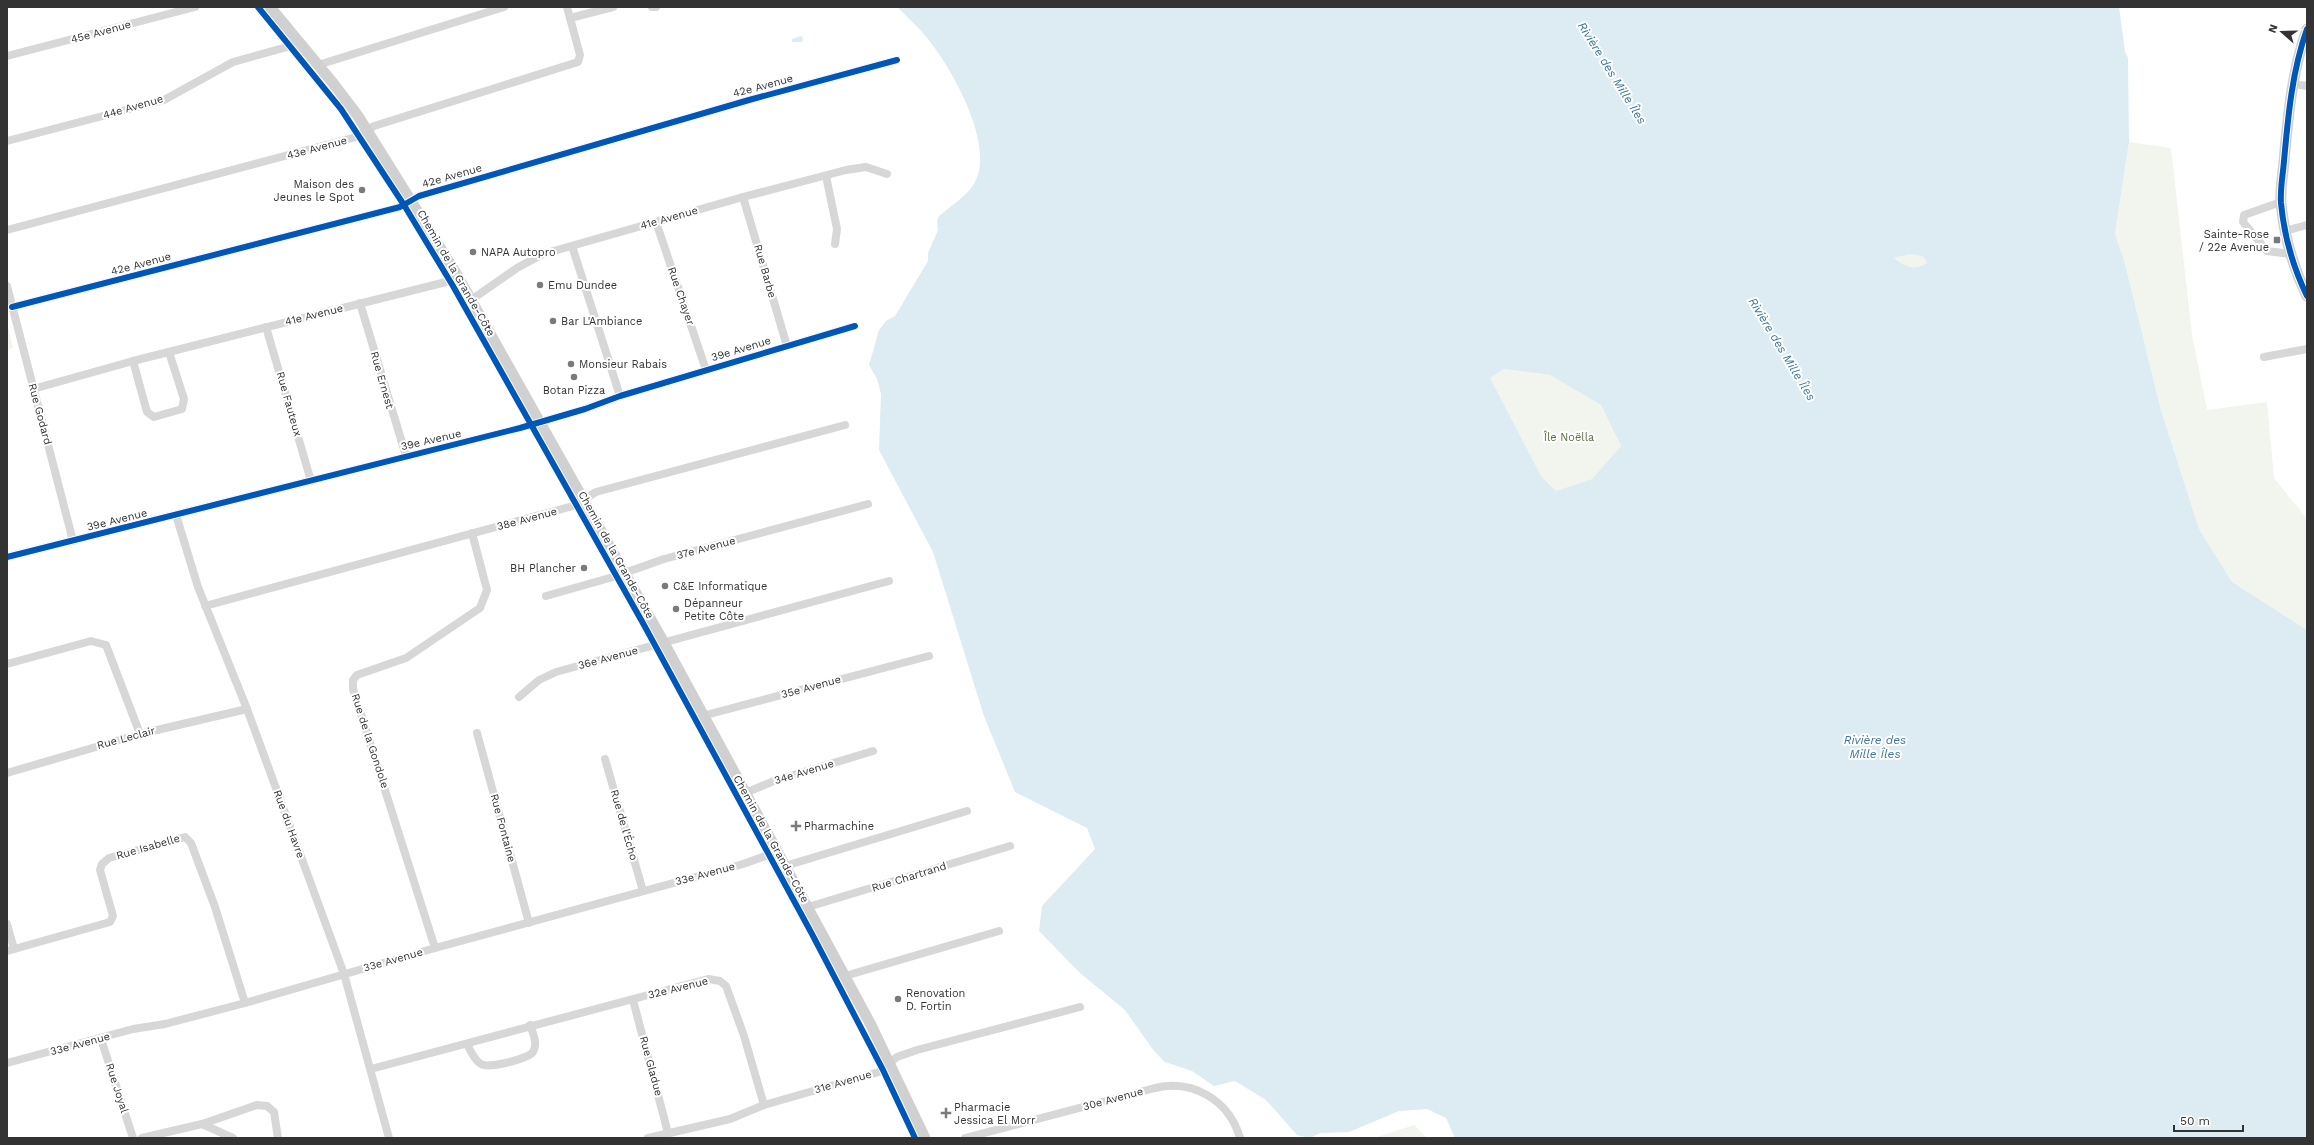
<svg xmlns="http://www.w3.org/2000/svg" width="2314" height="1145" font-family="'Work Sans',sans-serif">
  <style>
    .green { fill: #f1f5ed }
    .water { fill: #ddebf3; fill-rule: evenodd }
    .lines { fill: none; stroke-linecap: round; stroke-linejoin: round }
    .street { stroke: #d7d7d7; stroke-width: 8 }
    .secondary { stroke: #d0d0d0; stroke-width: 11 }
    .cycleway-casing { stroke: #fff; stroke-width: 8 }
    .cycleway { stroke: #0057b8; stroke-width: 6 }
    .poi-dot { fill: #7a7a7a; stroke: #fff; stroke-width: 1.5 }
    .labels { text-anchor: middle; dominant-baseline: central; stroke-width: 4; stroke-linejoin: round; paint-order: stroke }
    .street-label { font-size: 11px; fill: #333; stroke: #fff }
    .poi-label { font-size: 11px; fill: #333; stroke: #fff; text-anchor: start }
    .park-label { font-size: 11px; fill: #56703f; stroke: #fff }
    .water-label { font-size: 12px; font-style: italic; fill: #3f7597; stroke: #fff }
  </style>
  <rect width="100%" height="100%" fill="#fff"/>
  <g class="green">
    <polygon points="2129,142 2171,148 2192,335 2207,410 2267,402 2274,478 2307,519 2307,630 2232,582 2199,529 2161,410 2124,260 2115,234"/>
    <path d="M1910,254l14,3 4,6c-14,8 -23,4 -34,-5z"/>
    <polygon points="7,323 13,348 7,350"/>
    <polygon points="1504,369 1550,375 1601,405 1621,446 1592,479 1556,491 1541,476 1489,378"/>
    <polygon points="1414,1125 1427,1138 1374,1138"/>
  </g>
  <g class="water">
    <path d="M897,7h1222l6,45 3,6 1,84 -14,92 9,26 37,150 38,119 33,53 75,48v508h-852l-9,-20 -19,-9 -28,2 -50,21 -29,1 -10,5 -13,-3 -31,-35 -31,-19 -21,5 -22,-15 -27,-9 -11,-11 -29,-41 -45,-37 -41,-42 3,-25 53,-57 -8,-21 -72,-36 -31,-76 -51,-164 -54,-102 2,-56 -4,-15 -8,-14 10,-35 7,-9 9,-5 33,-55v-8l10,-23 -1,-9 2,-5c13,-11 30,-21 37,-36 18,-40 -27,-117 -53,-147 -8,-9 -17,-17 -26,-26zM1910,254l14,3 3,6c-12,8 -22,4 -33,-5zM1504,369l46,6 51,30 20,41 -29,33 -36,12 -15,-15 -51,-98z"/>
    <polygon points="801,36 803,39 802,42 792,42 792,39"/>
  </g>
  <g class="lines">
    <g class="street">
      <polyline points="567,7 570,18 613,7"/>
      <polyline points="652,7 656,7"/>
      <polyline points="7,56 195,7"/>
      <polyline points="318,65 504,7"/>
      <polyline points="2293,84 2307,86"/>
      <polyline points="7,141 164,100 233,62 287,47 298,40"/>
      <polyline points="826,176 837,229 835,244"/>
      <polyline points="743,197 787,346"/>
      <polyline points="2281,202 2244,215 2243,222 2267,251 2291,254"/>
      <polyline points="656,222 706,370"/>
      <polyline points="7,230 356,137 374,126 578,62 580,55 570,18"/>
      <polyline points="2285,231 2307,225"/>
      <polyline points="572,246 620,396"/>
      <polyline points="7,286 73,541"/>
      <polyline points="471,300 517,268 543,254 743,197 846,170 866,167 887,174"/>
      <polyline points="360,303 406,456"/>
      <polyline points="12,307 400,207 419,196 749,100 897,60"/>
      <polyline points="266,327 311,481"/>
      <polyline points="2264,357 2307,349"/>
      <polyline points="133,361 147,412 154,417 182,409 184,399 169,352"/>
      <polyline points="33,389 133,361 446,282 457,275"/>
      <polyline points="176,515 198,587 247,709 344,974 389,1138"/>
      <polyline points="7,557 520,428 585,409 620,396 855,326"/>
      <polyline points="546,596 613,577 664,559 868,504"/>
      <polyline points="205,606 573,506 596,492 845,425"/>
      <polyline points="7,664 91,641 106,645 140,734"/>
      <polyline points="519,697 539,680 556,672 889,581"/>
      <polyline points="702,716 929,656"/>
      <polyline points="477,733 529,923"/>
      <polyline points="605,759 643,891"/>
      <polyline points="7,773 140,734 247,709"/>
      <polyline points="745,793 774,781 873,751"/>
      <polyline points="785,866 967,811"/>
      <polyline points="808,907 1010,846"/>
      <polyline points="7,924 14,949"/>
      <polyline points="435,948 353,689 353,680 357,675 406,658 480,608 487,590 472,533"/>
      <polyline points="7,951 110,922 113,916 100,870 102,864 109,858 185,837 191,843 215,907 245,1003"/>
      <polyline points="845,976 999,931"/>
      <polyline points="633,1000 668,1133"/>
      <polyline points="101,1039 133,1138"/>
      <path d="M467,1044c3,6 8,17 14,20 7,5 47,-5 52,-12 5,-8 0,-19 -3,-27"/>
      <polyline points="7,1063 133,1029 165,1024 245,1003 435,948 743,864 777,852"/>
      <polyline points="371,1069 708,979 720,981 726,986 744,1036 764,1105"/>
      <polyline points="202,1124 257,1105 267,1106 274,1112 278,1138"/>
      <polyline points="142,1138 202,1124 233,1138"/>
      <polyline points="648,1138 730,1119 764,1105 879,1072 897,1057 917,1050 1080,1007"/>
      <path d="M965,1138l190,-50c38,-9 74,12 85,50"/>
    </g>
    <g class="secondary">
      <polyline points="270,7 333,83 358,116 457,275 664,643 809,910 871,1025 925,1138"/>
      <path d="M2307,29c-15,42 -19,88 -23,132 -1,13 -4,28 -3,42 3,32 12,64 26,93"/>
    </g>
    <defs>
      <g id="cycleway">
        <polyline points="258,7 341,109 404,205 453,286 644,625 812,934 883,1070 915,1138"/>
        <path d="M2307,29c-15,42 -19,88 -23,132 -1,13 -4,28 -3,42 3,32 12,64 26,93"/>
        <polyline points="12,307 400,207 419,196 749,100 897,60"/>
        <polyline points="7,557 520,428 585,409 620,396 855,326"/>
      </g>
    </defs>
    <use href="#cycleway" class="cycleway-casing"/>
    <use href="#cycleway" class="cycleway"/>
  </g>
  <g class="poi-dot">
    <circle cx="362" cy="190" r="4"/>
    <rect x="2273" y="236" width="8" height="8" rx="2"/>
    <circle cx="473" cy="252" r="4"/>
    <circle cx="540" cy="285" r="4"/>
    <circle cx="553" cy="321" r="4"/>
    <circle cx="571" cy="364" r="4"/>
    <circle cx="574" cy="377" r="4"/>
    <circle cx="584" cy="568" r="4"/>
    <circle cx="665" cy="586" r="4"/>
    <circle cx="676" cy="609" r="4"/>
    <path d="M794 820h4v4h4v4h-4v4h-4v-4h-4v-4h4z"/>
    <circle cx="898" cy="999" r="4"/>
    <path d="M944 1107h4v4h4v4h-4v4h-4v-4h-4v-4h4z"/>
  </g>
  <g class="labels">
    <g class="street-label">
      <text transform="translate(101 32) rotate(-15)">45e Avenue</text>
      <text transform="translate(763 86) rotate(-15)">42e Avenue</text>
      <text transform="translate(133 107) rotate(-16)">44e Avenue</text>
      <text transform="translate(317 148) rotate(-15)">43e Avenue</text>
      <text transform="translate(452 176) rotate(-16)">42e Avenue</text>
      <text transform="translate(669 218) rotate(-16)">41e Avenue</text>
      <text transform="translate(141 264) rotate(-15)">42e Avenue</text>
      <text transform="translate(765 271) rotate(74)">Rue Barbe</text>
      <text transform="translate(456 273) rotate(60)">Chemin de la Grande-Côte</text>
      <text transform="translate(681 296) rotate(71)">Rue Chayer</text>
      <text transform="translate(314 315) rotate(-14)">41e Avenue</text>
      <text transform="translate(741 349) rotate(-17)">39e Avenue</text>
      <text transform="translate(382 380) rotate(74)">Rue Ernest</text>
      <text transform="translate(289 404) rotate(74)">Rue Fauteux</text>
      <text transform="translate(40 414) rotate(75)">Rue Godard</text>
      <text transform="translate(431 440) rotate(-13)">39e Avenue</text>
      <text transform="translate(527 519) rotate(-15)">38e Avenue</text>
      <text transform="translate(117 520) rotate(-14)">39e Avenue</text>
      <text transform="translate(706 548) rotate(-15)">37e Avenue</text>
      <text transform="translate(616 555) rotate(61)">Chemin de la Grande-Côte</text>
      <text transform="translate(608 658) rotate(-15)">36e Avenue</text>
      <text transform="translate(811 687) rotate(-15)">35e Avenue</text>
      <text transform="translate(126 738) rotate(-15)">Rue Leclair</text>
      <text transform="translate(370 741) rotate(72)">Rue de la Gondole</text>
      <text transform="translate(804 772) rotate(-17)">34e Avenue</text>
      <text transform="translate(289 824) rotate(70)">Rue du Havre</text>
      <text transform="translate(624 825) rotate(74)">Rue de l'Écho</text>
      <text transform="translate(503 828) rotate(75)">Rue Fontaine</text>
      <text transform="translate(771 839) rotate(61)">Chemin de la Grande-Côte</text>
      <text transform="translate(148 847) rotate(-16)">Rue Isabelle</text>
      <text transform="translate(705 874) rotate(-15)">33e Avenue</text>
      <text transform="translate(909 877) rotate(-17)">Rue Chartrand</text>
      <text transform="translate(393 960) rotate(-16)">33e Avenue</text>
      <text transform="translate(678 988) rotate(-14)">32e Avenue</text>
      <text transform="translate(80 1044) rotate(-15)">33e Avenue</text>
      <text transform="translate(651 1066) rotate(75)">Rue Gladue</text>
      <text transform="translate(843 1082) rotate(-16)">31e Avenue</text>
      <text transform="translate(117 1088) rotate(72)">Rue Joyal</text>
      <text transform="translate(1113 1099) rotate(-15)">30e Avenue</text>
    </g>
    <g class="poi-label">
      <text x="354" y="184" text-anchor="end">Maison des<tspan x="354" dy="13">Jeunes le Spot</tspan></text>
      <text x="2269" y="234" text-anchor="end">Sainte-Rose<tspan x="2269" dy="13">/ 22e Avenue</tspan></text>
      <text x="481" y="252">NAPA Autopro</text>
      <text x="548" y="285">Emu Dundee</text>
      <text x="561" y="321">Bar L'Ambiance</text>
      <text x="579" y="364">Monsieur Rabais</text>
      <text x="574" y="390" text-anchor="middle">Botan Pizza</text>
      <text x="576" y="568" text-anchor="end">BH Plancher</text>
      <text x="673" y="586">C&amp;E Informatique</text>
      <text x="684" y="603">Dépanneur<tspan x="684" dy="13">Petite Côte</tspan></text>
      <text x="804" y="826">Pharmachine</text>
      <text x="906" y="993">Renovation<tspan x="906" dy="13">D. Fortin</tspan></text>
      <text x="954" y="1107">Pharmacie<tspan x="954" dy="13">Jessica El Morr</tspan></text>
    </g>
    <g class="park-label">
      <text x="1569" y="437">Île Noëlla</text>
    </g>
    <g class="water-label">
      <text transform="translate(1612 73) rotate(58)">Rivière des Mille Îles</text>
      <text transform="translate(1782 349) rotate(59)">Rivière des Mille Îles</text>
      <text x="1875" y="740">Rivière des<tspan x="1875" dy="14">Mille Îles</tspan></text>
    </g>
  </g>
  <rect width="2314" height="1145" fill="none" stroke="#333333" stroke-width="16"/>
  <g transform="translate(2282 32) rotate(290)" stroke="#ffffff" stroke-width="3" paint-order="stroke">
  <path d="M0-3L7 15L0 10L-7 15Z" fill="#333333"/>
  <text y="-6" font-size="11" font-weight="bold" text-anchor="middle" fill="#333333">N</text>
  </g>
  <path d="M2174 1125v6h69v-6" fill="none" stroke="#333333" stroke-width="2"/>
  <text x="2180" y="1125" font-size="12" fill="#333333" stroke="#ffffff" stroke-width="3" paint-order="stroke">50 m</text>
</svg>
